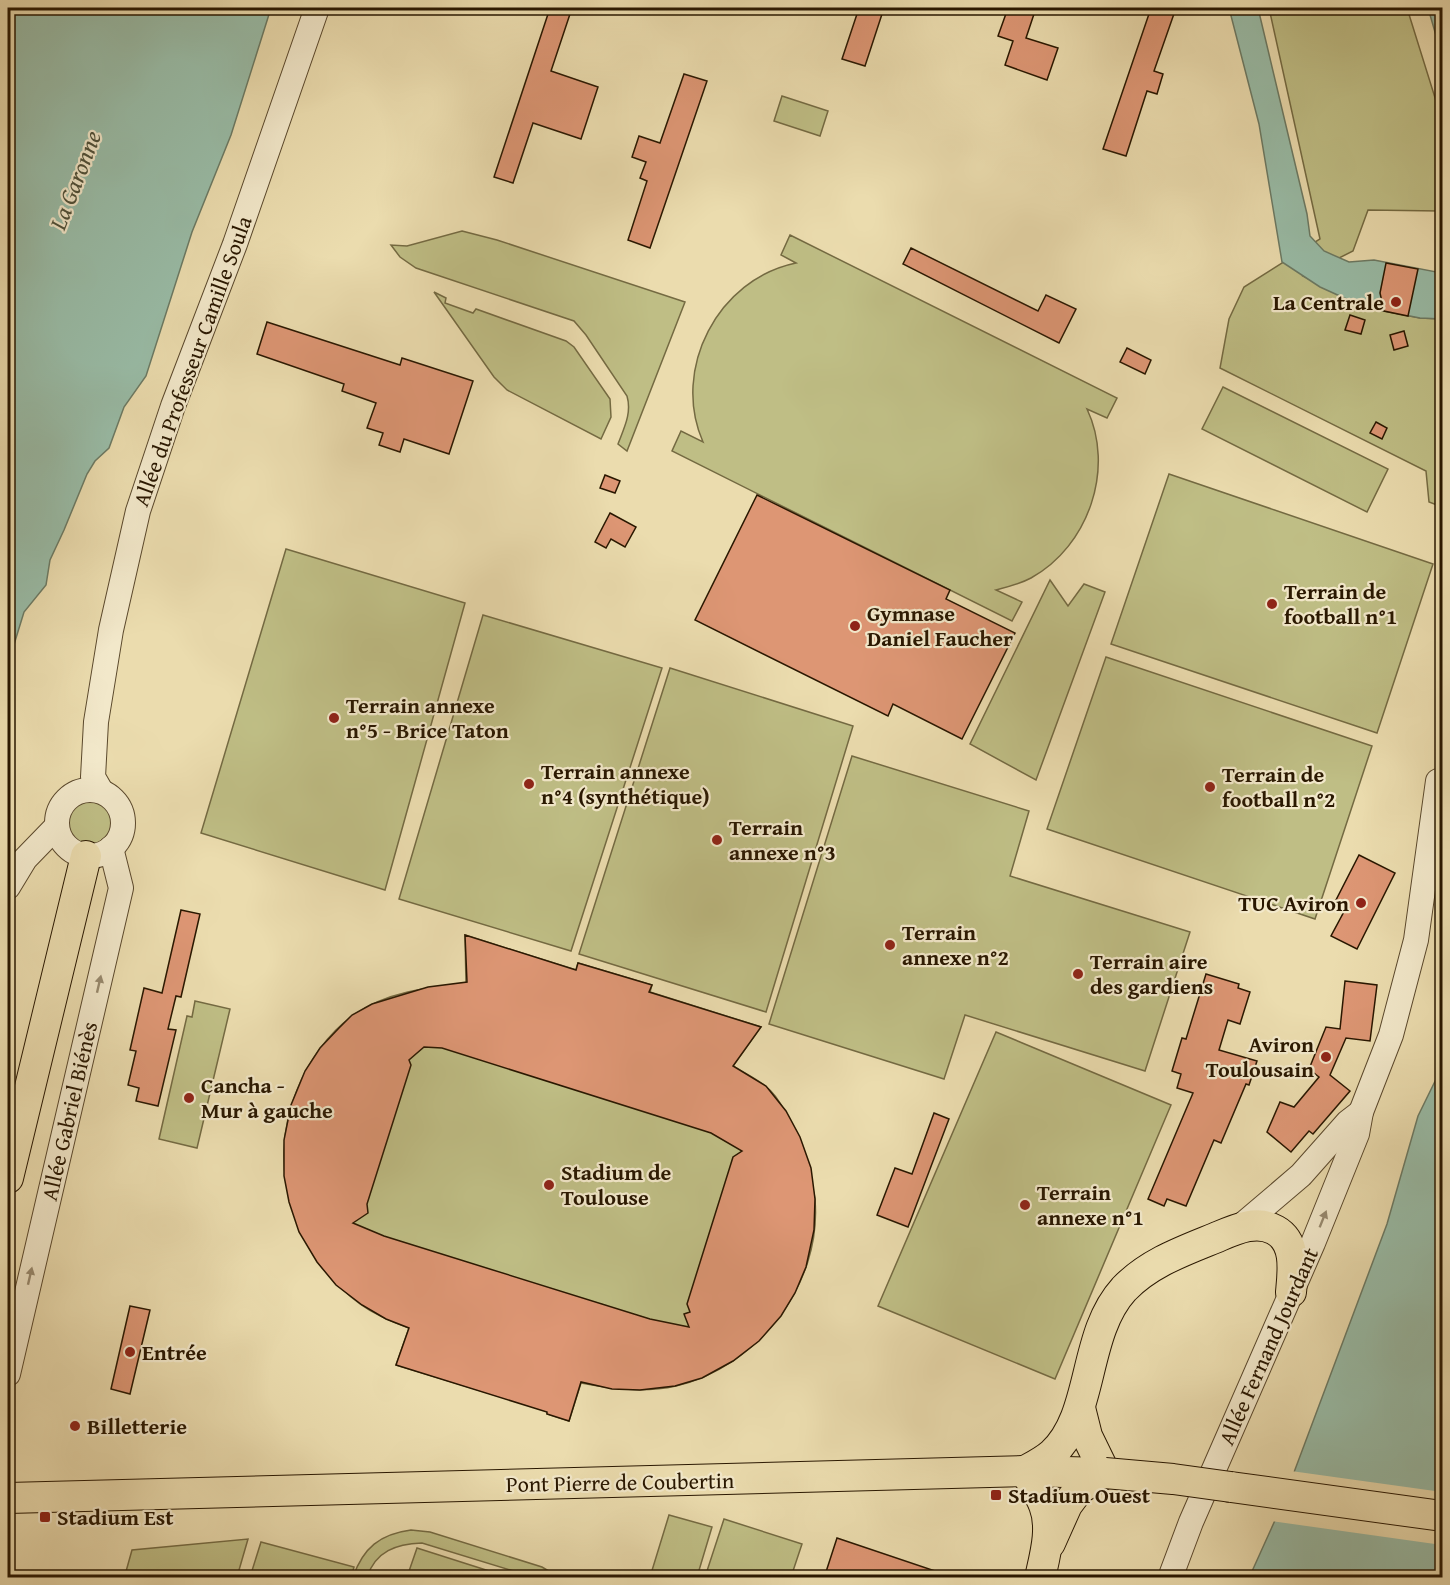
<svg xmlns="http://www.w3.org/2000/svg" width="1450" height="1585" font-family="'Gentium Book Plus',serif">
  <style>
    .green { fill: #bfbe85; stroke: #746a42; stroke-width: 1.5 }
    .water { fill: #99bca7; stroke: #6c7a64; stroke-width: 1.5 }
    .pier { fill: #ebdcae }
    .building { fill: #dd9674; stroke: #291700; stroke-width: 1.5; fill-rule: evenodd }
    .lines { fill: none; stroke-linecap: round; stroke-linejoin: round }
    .minor-casing { stroke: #5a482c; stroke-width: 26 }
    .major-casing { stroke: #291700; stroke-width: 32 }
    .minor { stroke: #f2e8ca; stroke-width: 24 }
    .major { stroke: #ebdcae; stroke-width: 30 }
    .major-bridge-casing { stroke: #291700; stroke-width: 32; stroke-linecap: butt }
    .major-bridge { stroke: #ebdcae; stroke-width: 30 }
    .oneway { fill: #988a6f }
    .poi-dot { fill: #8f2418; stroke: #f2e8ca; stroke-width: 2 }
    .labels { text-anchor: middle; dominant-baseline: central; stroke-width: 4.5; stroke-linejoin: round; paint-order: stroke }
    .poi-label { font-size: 22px; font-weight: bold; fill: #291700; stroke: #f2e8ca; text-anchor: start }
    .street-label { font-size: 22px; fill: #291700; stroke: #f2e8ca }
    .water-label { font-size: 24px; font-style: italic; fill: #50513a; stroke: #f2e8ca }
  </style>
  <rect width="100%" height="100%" fill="#ebdcae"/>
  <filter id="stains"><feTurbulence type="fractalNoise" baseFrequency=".00333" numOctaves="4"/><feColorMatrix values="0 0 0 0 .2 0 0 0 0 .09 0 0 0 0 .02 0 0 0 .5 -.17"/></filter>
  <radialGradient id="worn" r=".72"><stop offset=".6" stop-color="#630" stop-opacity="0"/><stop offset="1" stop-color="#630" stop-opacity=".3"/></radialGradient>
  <g class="green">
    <polygon points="1269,8 1407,8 1442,120 1442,203 1440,211 1368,210 1353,251 1303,276 1364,307 1420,318 1442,319 1442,507 1429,502 1426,471 1220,368 1229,319 1244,287 1320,239"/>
    <polygon points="782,96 828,111 820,136 774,121"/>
    <path d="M462,231l35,9 188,62 -58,149 -9,-7c6,-16 14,-31 9,-48l-41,-61 -12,-14 -158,-53 -16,-11 -9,-12 16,1z"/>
    <path d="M790,235l327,163 -10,20 -20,-9c28,59 2,137 -56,169 -11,6 -23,9 -35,12l26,12 -10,19 -340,-170 9,-20 22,11c-32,-73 15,-163 93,-179l-15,-8z"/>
    <polygon points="434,292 446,298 445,303 473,313 476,309 566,341 574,347 610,399 611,417 601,439 507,390 494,377"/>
    <polygon points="1223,387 1388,469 1367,512 1202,429"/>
    <polygon points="1169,474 1433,564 1377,733 1111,644"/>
    <polygon points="286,549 465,603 385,890 201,833"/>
    <polygon points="1050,580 1068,606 1084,584 1105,592 1036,780 970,744"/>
    <polygon points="483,615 662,668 571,951 399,899"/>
    <polygon points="1106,657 1372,746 1315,919 1047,829"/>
    <polygon points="670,668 853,726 766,1012 579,954"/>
    <polygon points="852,756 1029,811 1010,876 1190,932 1145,1071 965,1015 944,1079 769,1024"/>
    <circle cx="89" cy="822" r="23"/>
    <path d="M465,935l111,35 2,-7 74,22 -2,7 111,35 -28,39c10,6 22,12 31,19 22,16 29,48 37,72 4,14 13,29 14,43 7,85 -58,167 -139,186 -32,7 -63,3 -95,-3l-12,38 -22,-7v-3l-151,-46 13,-37c-17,-6 -34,-13 -49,-24 -66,-49 -95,-136 -63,-214 11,-28 32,-58 57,-75 32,-23 74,-28 112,-31z"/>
    <polygon points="195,1001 230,1009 197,1148 159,1139 187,1016 192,1017"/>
    <polygon points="996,1032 1171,1105 1055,1379 878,1306"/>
    <polygon points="669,1515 712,1527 697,1577 650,1577"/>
    <polygon points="724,1519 802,1544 791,1577 705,1577"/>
    <path d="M411,1530l19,2 112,35 17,10h-26l-111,-34c-26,1 -46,8 -55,34h-14c10,-29 27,-43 58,-47z"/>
    <polygon points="248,1539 237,1577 135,1578 125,1575 132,1550"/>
    <polygon points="261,1542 354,1567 351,1577 250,1577"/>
    <polygon points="417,1548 508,1577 407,1577"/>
  </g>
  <g class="water">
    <polygon points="8,8 271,8 231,135 192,232 146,376 124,407 109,448 95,461 87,474 64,530 50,560 46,585 24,612 8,664"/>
    <polygon points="1229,8 1258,8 1307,214 1310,236 1324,251 1349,262 1374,260 1442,273 1442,319 1420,318 1364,307 1320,287 1282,262 1259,124"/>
    <polygon points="1428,8 1442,8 1442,56"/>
    <polygon points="1442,1067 1442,1577 1249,1578 1281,1507 1387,1224 1418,1116"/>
  </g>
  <polygon class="pier" points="1291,1471 1442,1492 1442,1545 1271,1521"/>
  <g class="building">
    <polygon points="550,8 559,8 571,11 551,71 598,87 581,139 533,123 513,183 494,177"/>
    <polygon points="859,8 884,8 865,66 842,59"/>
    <polygon points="1008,8 1036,8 1026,38 1058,48 1047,80 1005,65 1013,41 998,36"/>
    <polygon points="1151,8 1176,8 1154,71 1163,74 1157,94 1147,91 1126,156 1103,149"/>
    <polygon points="684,74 707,81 650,248 628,240 647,181 640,178 646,162 632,157 639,136 660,143"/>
    <polygon points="911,248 1038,311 1046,295 1076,309 1059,343 903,264"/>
    <polygon points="1386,263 1418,269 1408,316 1384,311 1380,293"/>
    <polygon points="1350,315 1365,320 1361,334 1345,330"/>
    <polygon points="267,322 400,365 402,358 473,381 449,454 404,439 400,452 379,445 383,433 367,428 376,403 342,391 344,384 257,354"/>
    <polygon points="1404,331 1408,346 1394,350 1390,335"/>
    <polygon points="1127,348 1151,360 1145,374 1120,362"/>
    <polygon points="1376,422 1387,428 1382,439 1370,433"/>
    <polygon points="605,475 620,481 615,493 600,488"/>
    <polygon points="757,495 950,590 946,599 1015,633 962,739 893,704 888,716 695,620"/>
    <polygon points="610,513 636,527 625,547 611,539 606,548 595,542"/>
    <polygon points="1359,855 1395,873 1357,949 1331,936 1347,906 1336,900"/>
    <polygon points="181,910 200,914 181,997 176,996 168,1029 176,1030 158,1106 136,1101 139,1088 128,1085 136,1051 130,1050 144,988 162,993"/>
    <path d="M465,935l111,35 2,-7 74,22 -3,7 112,35 -28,39 33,20 20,25 14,26 11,31 4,31 -1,31 -8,37 -11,26 -14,23 -22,25 -26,20 -31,17 -27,8 -35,4 -28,-1 -31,-7 -12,39 -22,-7v-2l-151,-47 13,-37 -23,-9 -24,-14 -26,-20 -19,-23 -18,-30 -10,-30 -5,-26v-36l7,-35 14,-34 15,-23 19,-20 13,-13 20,-11 56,-17 39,-5zM424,1047l18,1 269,85 31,18 -9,6 -46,147 3,8 -6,2 5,13 -39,-8 -266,-83 -31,-13 15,-10 -1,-9 44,-139 -2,-5z"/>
    <polygon points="1206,974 1239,984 1238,988 1250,992 1240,1024 1228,1020 1219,1050 1257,1061 1249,1085 1246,1084 1221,1143 1214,1140 1186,1206 1167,1199 1164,1206 1148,1199 1193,1093 1177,1088 1181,1074 1172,1071 1182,1038 1186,1039"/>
    <polygon points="1345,981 1377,985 1370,1041 1346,1038 1330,1075 1350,1091 1313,1134 1309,1131 1291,1152 1267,1132 1280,1102 1294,1107 1319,1077 1309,1069 1326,1027 1340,1029"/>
    <polygon points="934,1113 949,1119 908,1227 877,1215 895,1168 912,1174"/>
    <polygon points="130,1306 150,1310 130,1394 111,1389"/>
    <polygon points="837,1538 947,1575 947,1578 824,1578"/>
  </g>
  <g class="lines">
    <defs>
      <g id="minor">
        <circle cx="90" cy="823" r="33"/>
        <polyline points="101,791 93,777 96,722 111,630 138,511 173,406 235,244 317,8"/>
        <polyline points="8,887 25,859 57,826"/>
        <polyline points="1240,1227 1301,1175 1348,1122 1361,1112"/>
        <polyline points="8,1374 121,888 111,848"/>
        <polyline points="1170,1578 1191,1522 1313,1243 1357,1134 1361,1112 1391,1035 1416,940 1438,781"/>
      </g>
      <g id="major">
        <polyline points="8,1178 86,856"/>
        <polyline points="1080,1408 1087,1436 1105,1473"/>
        <path d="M1025,1471c9,-5 19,-10 27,-17 43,-39 30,-119 72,-165 25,-26 59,-38 91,-51 19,-8 41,-19 60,-8 22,12 18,41 16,62"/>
        <path d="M1025,1471c6,11 15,23 19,34 9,23 1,50 -4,73"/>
        <polyline points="1231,1487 1442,1516"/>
        <polyline points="8,1498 1025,1471 1105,1473"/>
        <polyline points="1050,1543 1067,1505 1079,1489 1105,1473"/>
      </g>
    </defs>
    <use href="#minor" class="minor-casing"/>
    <use href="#major" class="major-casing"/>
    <use href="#minor" class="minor"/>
    <use href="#major" class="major"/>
    <defs>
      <polyline id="major-bridge" points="1105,1473 1173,1479 1231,1487"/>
    </defs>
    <use href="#major-bridge" class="major-bridge-casing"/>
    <use href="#major-bridge" class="major-bridge"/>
  </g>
  <defs><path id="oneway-solid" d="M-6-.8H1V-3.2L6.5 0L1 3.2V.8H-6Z" transform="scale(1.5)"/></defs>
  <g class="oneway">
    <use href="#oneway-solid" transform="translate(99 984) rotate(-77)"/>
    <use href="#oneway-solid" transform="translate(1323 1219) rotate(-68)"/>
    <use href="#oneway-solid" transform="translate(30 1276) rotate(-77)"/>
  </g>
  <g class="poi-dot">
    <circle cx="1396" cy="302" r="6"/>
    <circle cx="1272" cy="604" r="6"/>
    <circle cx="855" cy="626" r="6"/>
    <circle cx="334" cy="718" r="6"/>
    <circle cx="529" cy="784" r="6"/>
    <circle cx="1210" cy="787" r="6"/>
    <circle cx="717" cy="840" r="6"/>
    <circle cx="1361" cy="903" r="6"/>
    <circle cx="890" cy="945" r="6"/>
    <circle cx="1078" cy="974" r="6"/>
    <circle cx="1326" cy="1057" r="6"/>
    <circle cx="189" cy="1098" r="6"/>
    <circle cx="549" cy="1185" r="6"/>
    <circle cx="1025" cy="1205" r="6"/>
    <circle cx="130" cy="1352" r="6"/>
    <circle cx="75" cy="1426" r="6"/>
    <rect x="990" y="1489" width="12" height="12" rx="3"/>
    <rect x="39" y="1511" width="12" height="12" rx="3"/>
  </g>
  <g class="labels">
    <g class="poi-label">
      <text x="1384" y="302" text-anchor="end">La Centrale</text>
      <text x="1284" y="591">Terrain de<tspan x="1284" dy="25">football n°1</tspan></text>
      <text x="867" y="613">Gymnase<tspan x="867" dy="25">Daniel Faucher</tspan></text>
      <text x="346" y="705">Terrain annexe<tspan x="346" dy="25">n°5 - Brice Taton</tspan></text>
      <text x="541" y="771">Terrain annexe<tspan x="541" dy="25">n°4 (synthétique)</tspan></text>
      <text x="1222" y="774">Terrain de<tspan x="1222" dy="25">football n°2</tspan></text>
      <text x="729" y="827">Terrain<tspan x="729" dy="25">annexe n°3</tspan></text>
      <text x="1349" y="903" text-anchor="end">TUC Aviron</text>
      <text x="902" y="932">Terrain<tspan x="902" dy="25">annexe n°2</tspan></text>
      <text x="1090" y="961">Terrain aire<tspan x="1090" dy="25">des gardiens</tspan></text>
      <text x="1314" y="1044" text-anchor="end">Aviron<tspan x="1314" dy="25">Toulousain</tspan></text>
      <text x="201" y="1085">Cancha -<tspan x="201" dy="25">Mur à gauche</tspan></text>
      <text x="561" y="1172">Stadium de<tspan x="561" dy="25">Toulouse</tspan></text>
      <text x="1037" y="1192">Terrain<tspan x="1037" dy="25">annexe n°1</tspan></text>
      <text x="142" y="1352">Entrée</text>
      <text x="87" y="1426">Billetterie</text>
      <text x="1008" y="1495">Stadium Ouest</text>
      <text x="57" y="1517">Stadium Est</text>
    </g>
    <g class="street-label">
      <text transform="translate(192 361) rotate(-70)">Allée du Professeur Camille Soula</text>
      <text transform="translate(69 1111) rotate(-77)">Allée Gabriel Biénès</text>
      <text transform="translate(1268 1346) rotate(-66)">Allée Fernand Jourdant</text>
      <text transform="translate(620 1482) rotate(-1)">Pont Pierre de Coubertin</text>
    </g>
    <g class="water-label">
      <text transform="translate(75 180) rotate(-69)">La Garonne</text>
    </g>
  </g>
  <rect width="1450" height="1585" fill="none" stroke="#ebdcae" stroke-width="30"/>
  <rect x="9" y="9" width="1432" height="1567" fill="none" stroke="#291700" stroke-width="3"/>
  <rect x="15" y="15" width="1420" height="1555" fill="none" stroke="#291700" stroke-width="1.5"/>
  <rect width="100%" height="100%" filter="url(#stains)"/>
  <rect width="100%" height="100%" fill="url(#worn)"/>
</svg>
